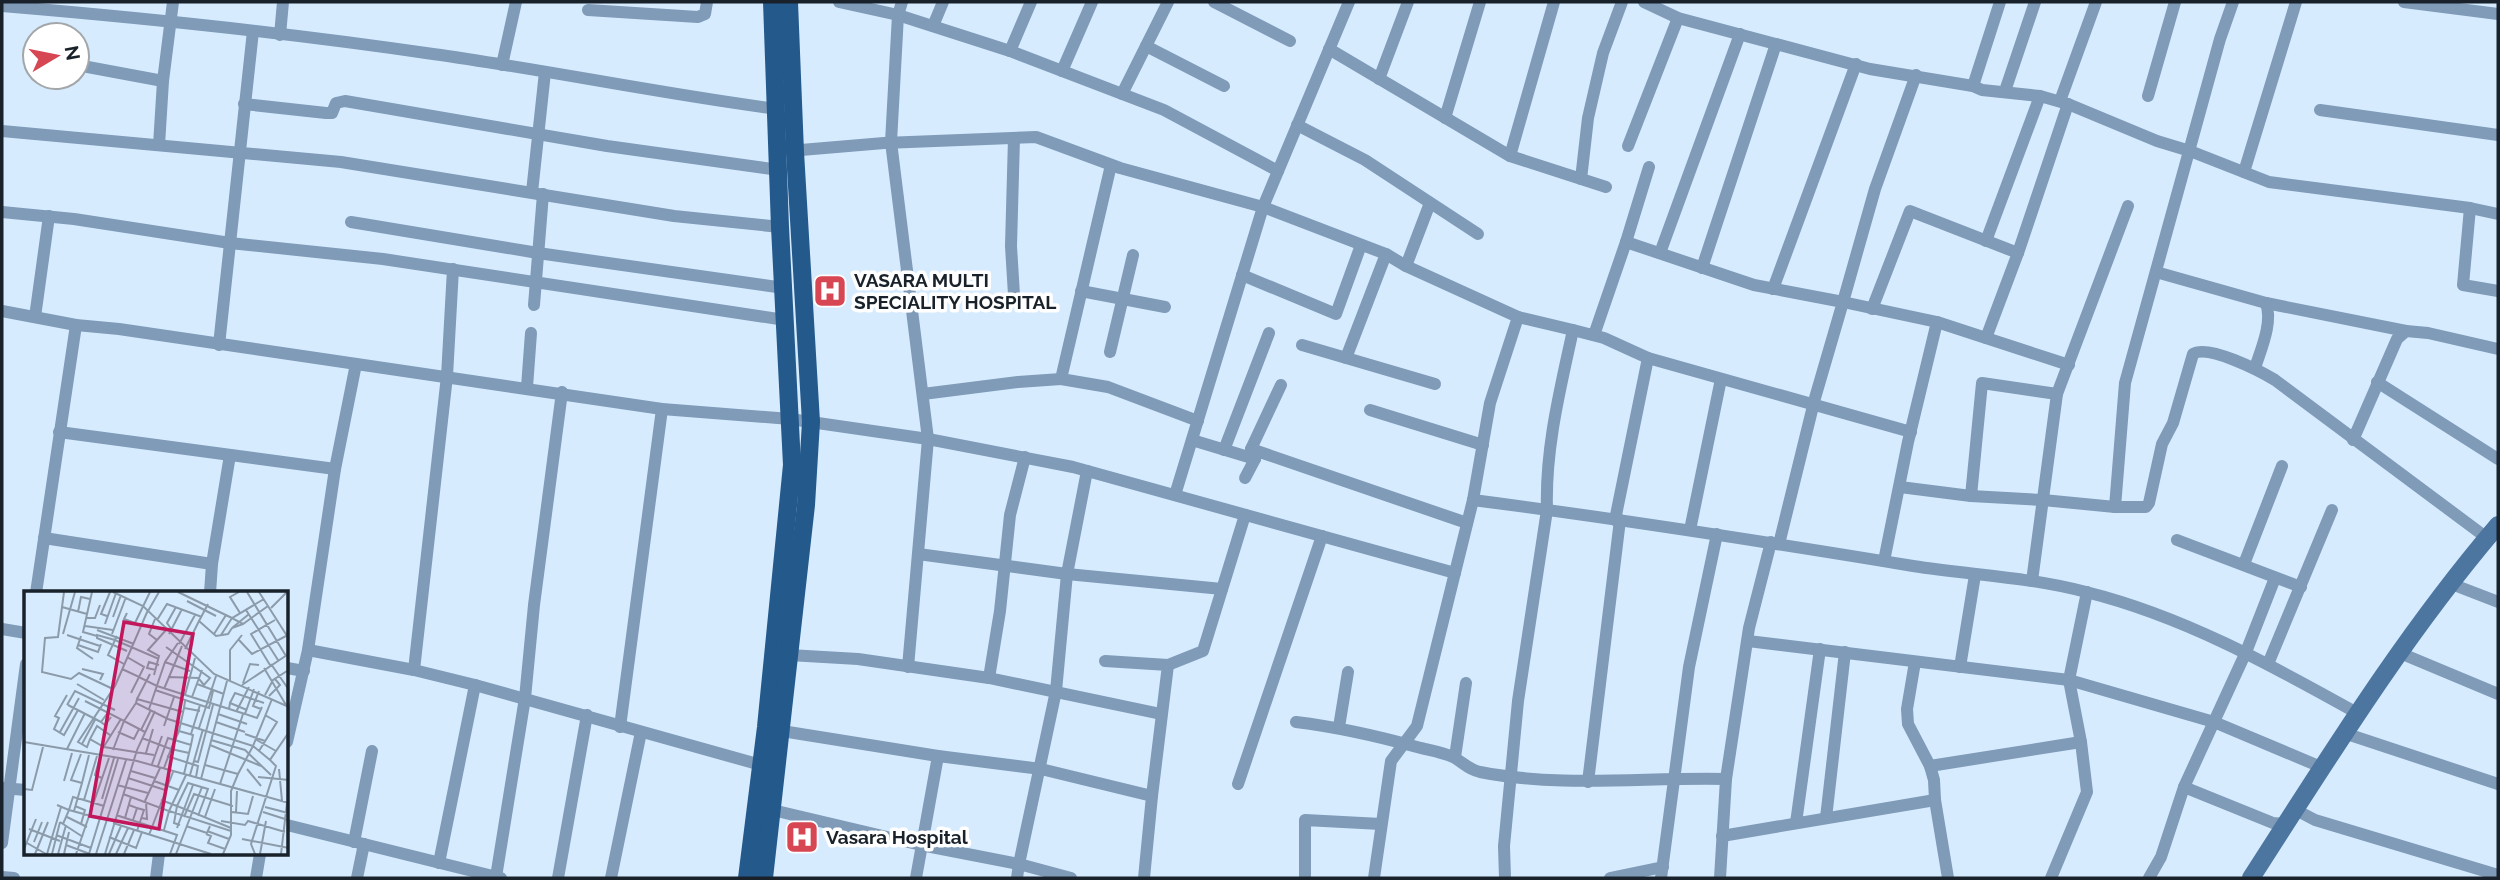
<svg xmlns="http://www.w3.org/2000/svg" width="2500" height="880" font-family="Raleway,sans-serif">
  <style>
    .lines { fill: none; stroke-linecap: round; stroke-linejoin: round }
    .street { stroke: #7f9bb8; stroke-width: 12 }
    .secondary { stroke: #4c759f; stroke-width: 18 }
    .primary { stroke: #24598c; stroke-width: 18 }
    .labels { text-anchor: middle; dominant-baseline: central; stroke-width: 7; stroke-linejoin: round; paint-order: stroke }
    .poi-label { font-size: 19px; font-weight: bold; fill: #19222b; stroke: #fff; text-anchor: start }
    .inset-road { fill: none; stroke: #8b9baa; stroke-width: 2 }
    .view { fill: #c2185b; fill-opacity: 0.15; stroke: #c2185b; stroke-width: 3.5 }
    .inset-edge { fill: none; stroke: #19222b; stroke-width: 3.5 }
  </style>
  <rect width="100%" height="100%" fill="#d7ebff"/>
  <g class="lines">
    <g class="street">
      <polyline points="839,2 898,15 1010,51 1164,110 1278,171"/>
      <polyline points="902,2 898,15 891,142 928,439 908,667"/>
      <polyline points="1214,2 1290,41"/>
      <polyline points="1349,2 1263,207 1386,254 1406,266 1518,317 1490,403 1473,500 1417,726 1391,761 1374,878"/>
      <polyline points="1644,2 1678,18 1870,69 1973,86 1982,90 2040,96 2068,104 2157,141 2190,151 2269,182 2470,208 2498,214"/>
      <polyline points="2404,2 2498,14"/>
      <path d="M2,6c144,12 288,27 431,48 115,16 229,40 344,55"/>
      <polyline points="588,10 698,17 705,14 707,2"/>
      <polyline points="933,26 943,2"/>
      <polyline points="280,35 283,2"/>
      <polyline points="1146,46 1224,86"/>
      <polyline points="1329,49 1510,156 1606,187"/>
      <polyline points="1010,51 1031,2"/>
      <polyline points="77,65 163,81"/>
      <polyline points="502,65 516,2"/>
      <polyline points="1062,71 1092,2"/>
      <polyline points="1916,75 1875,189 1843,302 1937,322 1986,338 2018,253 2068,104"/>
      <polyline points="1379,79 1408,2"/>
      <polyline points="1973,86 2000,2"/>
      <polyline points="2005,91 2035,2"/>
      <polyline points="1122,94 1168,2"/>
      <polyline points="2148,96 2175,2"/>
      <polyline points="2060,101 2096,2"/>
      <polyline points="244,104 326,113 332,113 336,103 345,101 607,146 779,170"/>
      <polyline points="2320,110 2498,135"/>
      <polyline points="1445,118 1480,2"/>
      <polyline points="1297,125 1365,160 1478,234"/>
      <polyline points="2,131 341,162 674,216 780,227"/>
      <polyline points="1014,138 1011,246 1014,295"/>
      <polyline points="159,145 163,81 173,2"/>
      <polyline points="1628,146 1678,18"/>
      <polyline points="789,151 884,143 1036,137 1120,168 1263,207 1175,495"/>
      <polyline points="1510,156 1554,2"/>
      <polyline points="1111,165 1061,379 1108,387 1198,421"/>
      <polyline points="2244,172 2296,2"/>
      <polyline points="1581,179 1588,118 1603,53 1622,2"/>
      <polyline points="532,192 545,72"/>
      <polyline points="2470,208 2463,285 2498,291"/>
      <polyline points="2,212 74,219 230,243 383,259 785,320"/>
      <polyline points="351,222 538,253 784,288"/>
      <polyline points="1986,241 2040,96"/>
      <polyline points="1626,242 1754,285 1843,302 1815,398 1779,544"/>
      <polyline points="1660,253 1740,34"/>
      <polyline points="1406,266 1430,203"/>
      <polyline points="1702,268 1776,44"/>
      <polyline points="2156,272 2266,303 2406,331"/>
      <polyline points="1242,275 1336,314 1361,245"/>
      <polyline points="1773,289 1856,64"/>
      <polyline points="1081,291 1165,307"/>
      <polyline points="534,305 543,194"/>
      <polyline points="1872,309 1910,211 2018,253"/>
      <polyline points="2,311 76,325 119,329 662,409 790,419 928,439 1073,467 1455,573"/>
      <polyline points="35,317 49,216"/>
      <polyline points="1573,330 1604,338 1648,358 1911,432"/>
      <polyline points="1594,335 1626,242 1649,167"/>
      <polyline points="1986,338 2069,365"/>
      <polyline points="219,345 253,31"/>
      <polyline points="1302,345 1435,384"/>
      <polyline points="1110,352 1133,255"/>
      <polyline points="1346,358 1386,254"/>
      <path d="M2255,368c6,-19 18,-45 11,-65"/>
      <polyline points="2377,382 2498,459"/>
      <polyline points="527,387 531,333"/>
      <polyline points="923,394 1018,382 1061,379"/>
      <polyline points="2057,394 2128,206"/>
      <polyline points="1370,410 1483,445"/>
      <polyline points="59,432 335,469"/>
      <polyline points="1192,440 1255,459 1251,449 1467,523"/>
      <polyline points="2353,440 2397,339 2406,331 2428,333 2498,349"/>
      <polyline points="1251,449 1281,385"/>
      <polyline points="1224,450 1269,333"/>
      <polyline points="1245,478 1255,459"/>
      <path d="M1900,487l71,9 72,4 72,7h31l3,-4 13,-59 11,-21 20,-69c15,-10 67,17 82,26l212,158"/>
      <polyline points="1971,496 1982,383 2057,394 2032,581"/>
      <path d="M1473,500c147,19 294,42 440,66 58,9 117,11 173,26 97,24 185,73 271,121"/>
      <polyline points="2115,507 2125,383 2220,39 2233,2"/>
      <polyline points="1615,520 1648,358"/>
      <polyline points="1690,530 1721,379"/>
      <polyline points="44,538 212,564 230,455"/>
      <polyline points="2177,540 2301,587"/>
      <polyline points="918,554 1067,574 1222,589"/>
      <polyline points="1884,561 1908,442 1937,322"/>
      <polyline points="2244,564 2282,466"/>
      <polyline points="2449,583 2498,602"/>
      <polyline points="36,593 76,325"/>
      <polyline points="210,593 212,564"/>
      <polyline points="2,629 26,633"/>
      <polyline points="1748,641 2069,680 2214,722 2321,767"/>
      <polyline points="308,650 414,670 475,685 761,765"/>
      <polyline points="2400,653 2498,694"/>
      <polyline points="789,655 858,659 989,678 1161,714"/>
      <polyline points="1105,661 1168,665 1152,796"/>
      <polyline points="1915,662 1907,709 1908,724 1930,766 1934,780 1935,800 1948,878"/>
      <polyline points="2268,664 2332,510"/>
      <polyline points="1168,665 1203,651 1245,515"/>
      <polyline points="1960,667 1975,575"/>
      <polyline points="287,668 304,671"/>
      <polyline points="414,670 447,376 453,269"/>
      <polyline points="989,678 1000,611 1010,515 1025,457"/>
      <path d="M1296,722c41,5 81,14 121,25 11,3 25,5 36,10 10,5 14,12 27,15 82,16 164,5 246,7"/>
      <polyline points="620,727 662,409"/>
      <polyline points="1339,727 1348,672"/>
      <polyline points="782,731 938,756 1041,769 1152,796 1144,878"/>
      <polyline points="2344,733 2498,784"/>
      <polyline points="287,742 308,650 335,469 356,364"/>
      <polyline points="1455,757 1466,683"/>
      <polyline points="1930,766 2081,742"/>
      <polyline points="1588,782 1620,520"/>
      <polyline points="1238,784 1322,536"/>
      <polyline points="2184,787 2273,823 2285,824"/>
      <polyline points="2,788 26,790"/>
      <polyline points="764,808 921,845 1019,864 1056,691 1067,574 1087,471"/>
      <polyline points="2294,809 2315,820 2498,875"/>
      <polyline points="1826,818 1845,652"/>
      <polyline points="1796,823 1820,649"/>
      <polyline points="287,825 501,878"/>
      <polyline points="1722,836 1935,800"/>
      <polyline points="354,842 372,751"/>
      <polyline points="2,843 26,664"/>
      <polyline points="439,863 475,685"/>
      <polyline points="2,877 14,878"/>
      <polyline points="496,877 525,698 534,605 562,392"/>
      <polyline points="156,878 159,854"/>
      <polyline points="256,878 260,854"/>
      <polyline points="357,878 364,844"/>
      <polyline points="558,878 587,715"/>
      <polyline points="611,878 641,732"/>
      <polyline points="916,878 938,756"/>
      <polyline points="1017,878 1019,864 1071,878"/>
      <polyline points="1305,878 1305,820 1381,824"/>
      <path d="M1505,878l-1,-32 14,-145 29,-191c-2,-61 13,-120 26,-180l-55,-13"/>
      <polyline points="1610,878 1663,867"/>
      <polyline points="1661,878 1689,667 1717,534"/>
      <polyline points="1720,878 1726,779 1749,628 1771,542"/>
      <polyline points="2051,878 2087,792 2081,742 2069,680 2087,592"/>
      <polyline points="2149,878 2161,857 2184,787 2246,652 2275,578"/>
    </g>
    <path class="secondary" d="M2251,878c78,-121 153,-243 247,-353"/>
    <g class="primary">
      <polyline points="747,878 766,727 792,465 780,227 772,2"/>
      <polyline points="764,878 806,505 811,422 795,152 789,2"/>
    </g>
  </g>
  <defs>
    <symbol id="hospital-square" viewBox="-11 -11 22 22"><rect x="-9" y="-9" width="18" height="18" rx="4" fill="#d64653" stroke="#fff"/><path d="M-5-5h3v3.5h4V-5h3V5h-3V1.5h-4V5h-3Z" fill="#fff"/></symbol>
  </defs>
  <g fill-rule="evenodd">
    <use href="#hospital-square" x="811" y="272" width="38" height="38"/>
    <use href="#hospital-square" x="783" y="818" width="38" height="38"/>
  </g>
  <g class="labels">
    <g class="poi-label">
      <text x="854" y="280">VASARA MULTI<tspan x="854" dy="22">SPECIALITY HOSPITAL</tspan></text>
      <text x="826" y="837">Vasara Hospital</text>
    </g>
  </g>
  <g transform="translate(24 591)">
    <rect width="264" height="264" fill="#d7ebff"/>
    <path class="inset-road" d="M40,1l-6,45 -13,1 -3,34 29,7 8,-6 34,16M68,1l-9,40 14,4M89,1l30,14 71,68 75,33M154,1l54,26 32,-19M215,1l-9,5 10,16M223,1l39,64M235,1l30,47M163,10l29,15M184,13l-9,17 17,15 12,-2 4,-6M38,16l25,7M247,17l16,-16M222,19l32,50M124,20l11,-19M54,21l3,-15 9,2M103,22l-3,6 11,4 15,-31M83,25l-6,-2 9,-22M89,26l8,-22M62,27h9l5,-13M131,28l-6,15 8,6M133,29l10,-16 35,13M81,33l11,-31M219,33l-11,4 17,-14M61,35l28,4M73,39l37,14M148,39l-5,-7 9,-16M39,43l12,-42M88,43l14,-37M145,43l13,-25M190,43l12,-19M43,44l33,11M197,44l11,-17 11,6 25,-18M57,45l-4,12 16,11M93,45l-2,4 -18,-5v3l30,13M215,49l13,14 34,-18M155,53l16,-29M54,54l20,7 3,-8M142,56l44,31 -6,7 -5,-6M161,58l14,-28M141,71l25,9M100,73l-16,-9 7,-15 44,19M247,73l18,26M246,74l-19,-31 24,-14M240,77l22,37M58,78l21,5 -3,6M98,78l17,8 5,-10 -17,-10M132,79l-9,-2 2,-6 10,3M130,84l5,-19 -11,-6 18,-20M144,86l31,1M206,90v-31l12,-15M219,92l7,-19 9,1M53,93l27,16M173,93l27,10M218,94l45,-30M133,95l88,28M140,98l18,-43M230,98l-9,25 12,4 5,-11M131,99l54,18 4,-17M235,100l-6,15 8,3M107,102l8,-16 18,9M43,104l-12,21 4,2 -5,11 10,6 14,-25M161,104l10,-37M241,104l8,-15 14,-9M245,105l11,-11 -5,-6M168,106l10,-27M113,108l13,-25M61,110l39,20 12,-18 32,16 85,27 19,-47M161,110l-1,7 16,3M112,112l1,-4 46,13M206,112l5,-10 29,10M43,114l8,-14 40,19M44,114l33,17M125,118l16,-47 13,-19M205,118l1,-6 17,7M85,120l-8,11 4,3 6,-8M212,121l13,-25M194,123l29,10M192,131l29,10M140,135l10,-29M175,137l17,-52M117,139l10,-20M155,140l-8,18 18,4M36,141l19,-34M94,141l16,7 5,-10M167,143l9,-29M221,143l20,7M86,144l-13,-9 -7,13 14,8 50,8M118,147l29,11 -7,19M66,148l-3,8 -9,-5 37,-56 33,-76M231,148l21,12M187,149l34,10 26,25M0,151l113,19 152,42M58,153l14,-26M186,154l51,21M79,157l18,-29M43,158l18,-36M89,159l11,-29 21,11M235,160l18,-29 -12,-7M122,162l7,-24M57,163l-10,26 11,3 7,-28M73,165l-13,44 20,6M143,165l31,10 -2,11M75,170l-4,14 7,3M170,170l4,1 15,-57M128,173l10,-28M181,174l33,9M134,175l10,-28 23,7 2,-10 -14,-4 5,-23M223,178l14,17M255,178l3,32M107,180l24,7M160,183l7,-29M162,184l-17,36 62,20M166,184l13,-46M234,186l31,3M104,187l37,12M177,188l26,-98M40,190l8,-28M130,190l25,9M196,193l23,-70M93,194l31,8M0,198l8,1 11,-43M99,203l46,17 -5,19M78,208l12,-41M60,209l-11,-3 -4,13 22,6M137,209l16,6 -3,17 6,2M121,210l15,-33M33,214l12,5 -6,14M105,214l8,3 -4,12M51,215l10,4 -4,14M241,216l23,6M113,217l7,2 -7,21M50,220l8,-28M208,221l16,2 5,-18M212,221l1,-21M239,221l25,8M92,224l61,20 -7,19M43,226l20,10M160,226l3,-7 -10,-4 11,-23 20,6 -10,27M181,226l10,-28M101,227l6,-21M118,227l5,1 -1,-17M197,230l24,4 3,-4 37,11M36,231l23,15M89,232l98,31M162,235l21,7 3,-7M153,237l16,-43M207,237l-44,-18 7,-16 39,12M5,238l31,12M183,240l22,8M182,243l5,2 -3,7 17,6M32,244l35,13M125,244l24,-63M85,246l27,11 6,-16M218,248l47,9M10,251l8,-20M3,252l19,11M42,254l24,9M0,258l12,-30M11,263l13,-32M23,263l14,-47M28,263l8,-32M34,263l8,-29M40,263l5,-22M52,263l33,-96M65,263l29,-95M72,263l30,-94M81,263l32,-104 18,-39M85,263l12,-28M92,263l12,-26M100,263l10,-24M152,263l26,-67M199,263l8,-19v-44l7,-17 15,-28 17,14M231,263l-4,-10 25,-78 -6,-6 19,-28M236,263l6,-33M257,263l6,-51"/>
    <path class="view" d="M100,31l69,12 -34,195 -69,-13z"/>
    <rect width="264" height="264" class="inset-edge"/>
  </g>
  <rect width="2500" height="880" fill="none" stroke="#19222b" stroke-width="7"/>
  <g transform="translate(56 56) rotate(80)"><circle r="33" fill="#ffffff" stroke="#a3a7aa" stroke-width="2"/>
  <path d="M0-5L12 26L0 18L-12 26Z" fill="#d64653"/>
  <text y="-10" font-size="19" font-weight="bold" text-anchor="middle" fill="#19222b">N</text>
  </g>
</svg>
